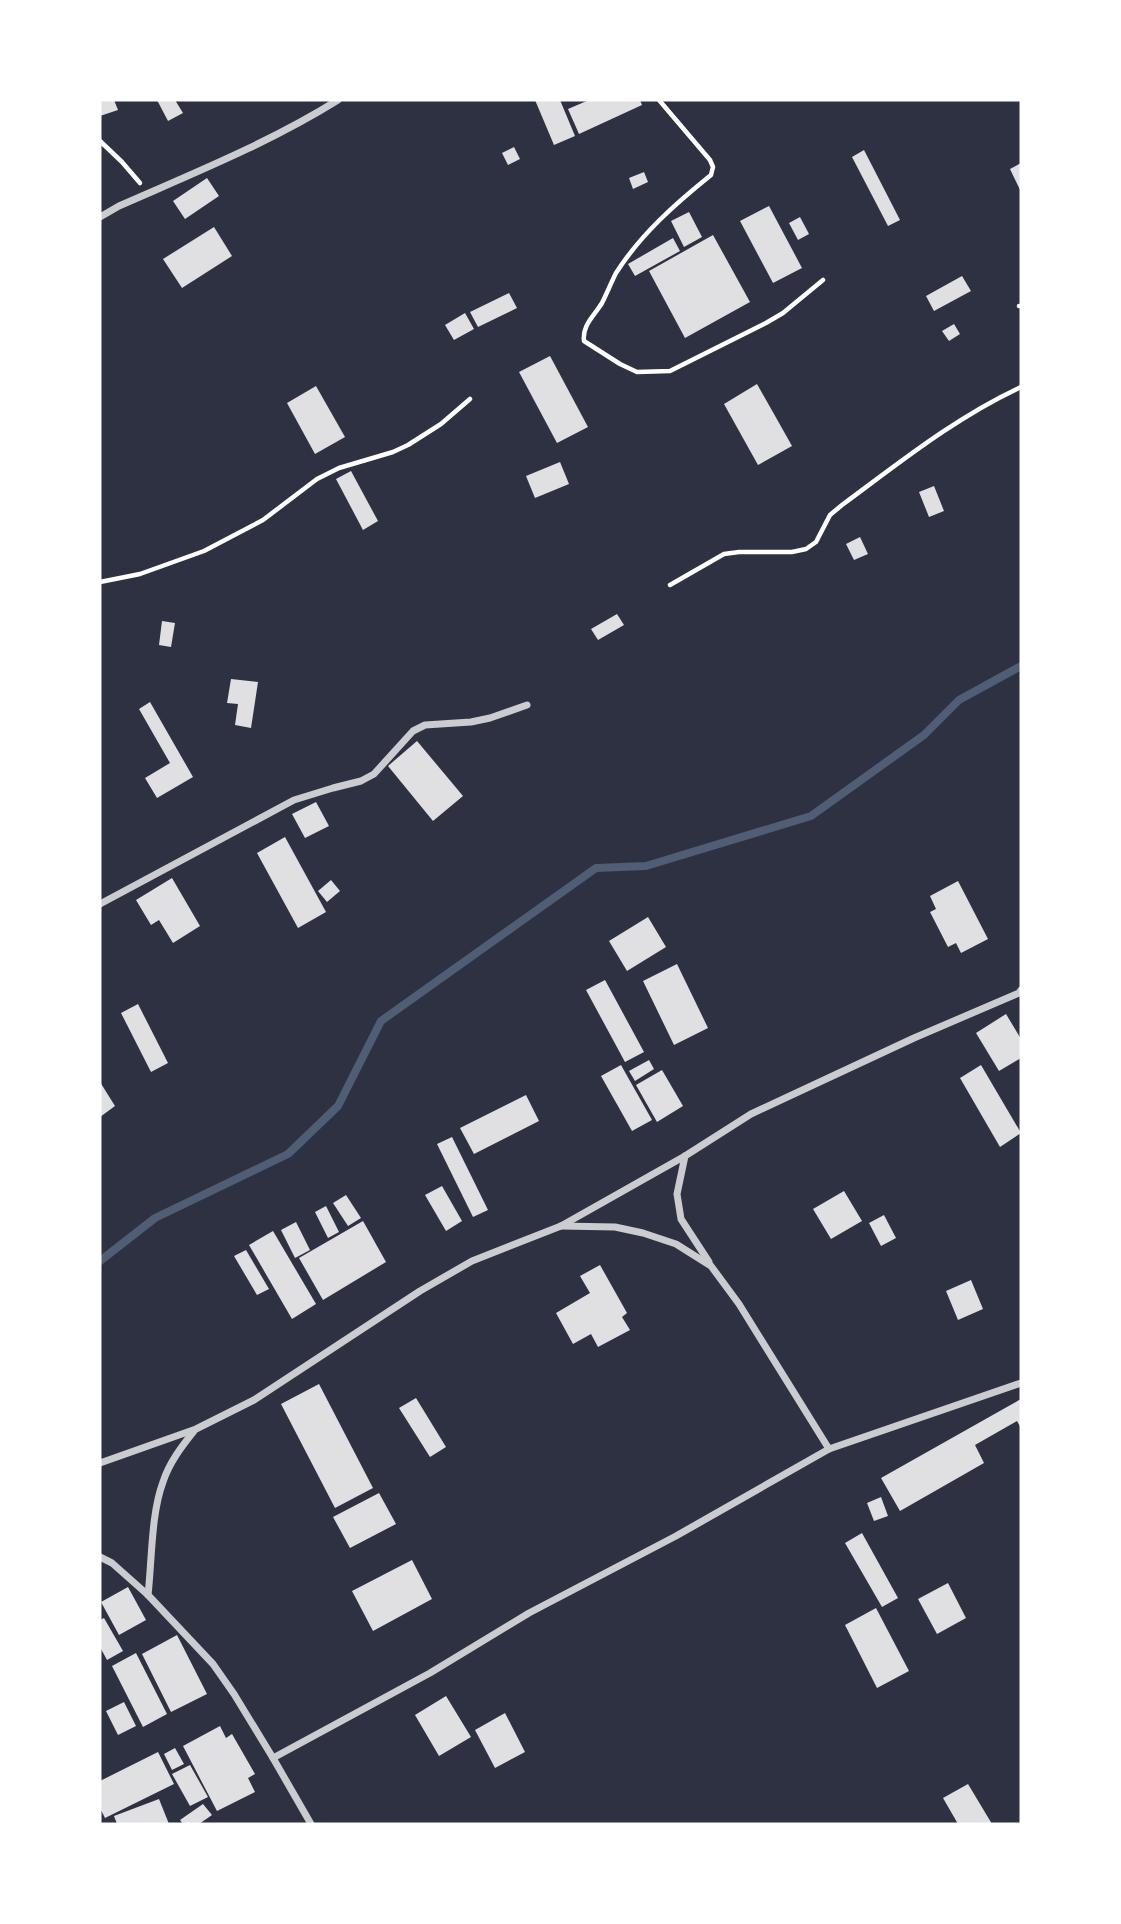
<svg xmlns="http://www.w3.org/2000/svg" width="1121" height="1924" font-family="Karla,sans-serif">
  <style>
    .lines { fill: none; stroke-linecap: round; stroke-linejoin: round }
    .stream { stroke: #4f5d75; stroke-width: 8 }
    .building { fill: #e0e0e3 }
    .path { stroke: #fff; stroke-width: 4.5 }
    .minor { stroke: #caccd0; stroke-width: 7 }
  </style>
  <rect width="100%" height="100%" fill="#2d3142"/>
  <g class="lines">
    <polyline class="stream" points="100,1261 155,1218 288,1154 338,1106 381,1021 596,868 646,866 811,816 924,735 959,700 1021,666"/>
  </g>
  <g class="building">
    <polygon points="100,100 114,100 118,110 100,116"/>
    <polygon points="157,100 175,100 183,113 168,121"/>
    <polygon points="535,100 560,100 575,136 554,145"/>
    <polygon points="589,100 640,100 642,105 579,134 568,109"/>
    <polygon points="514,147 520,159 508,165 502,153"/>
    <polygon points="864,150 900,220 888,226 852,157"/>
    <polygon points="1021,163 1021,192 1010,169"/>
    <polygon points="644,172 648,182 633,189 629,178"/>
    <polygon points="207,178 219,196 185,219 173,201"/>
    <polygon points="769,206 802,268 773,283 740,221"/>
    <polygon points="689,212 702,237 684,247 671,221"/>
    <polygon points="800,217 809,234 798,240 789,223"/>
    <polygon points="214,227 232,256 182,288 163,259"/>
    <polygon points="713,235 750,302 685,338 649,271"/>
    <polygon points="673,238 680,251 635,276 628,264"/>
    <polygon points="962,276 971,291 934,311 926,296"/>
    <polygon points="509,293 517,308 478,327 470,312"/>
    <polygon points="465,313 474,329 454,340 445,325"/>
    <polygon points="954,324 960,334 949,341 942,331"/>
    <polygon points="550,356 588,427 557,443 519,372"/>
    <polygon points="757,384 792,446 758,465 724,404"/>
    <polygon points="316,386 345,437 315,454 287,403"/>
    <polygon points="560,462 569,484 535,498 526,476"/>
    <polygon points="351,471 378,521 363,530 336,479"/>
    <polygon points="934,486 944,511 929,517 919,492"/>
    <polygon points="860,537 868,554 854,560 846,544"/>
    <polygon points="617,614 624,625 598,640 591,629"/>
    <polygon points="162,621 175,623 171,647 159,645"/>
    <polygon points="231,679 258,682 251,728 235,725 238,704 227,703"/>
    <polygon points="150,702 193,777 157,798 145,778 170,763 139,709"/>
    <polygon points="417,741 463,796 433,821 388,766"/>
    <polygon points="316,802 329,826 305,838 292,814"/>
    <polygon points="285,837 326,912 298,928 257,853"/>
    <polygon points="172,878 200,926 173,943 159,920 151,925 136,900"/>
    <polygon points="331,880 340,891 327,902 318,891"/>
    <polygon points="958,881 988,939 961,953 956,943 948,947 930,912 936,909 930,896"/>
    <polygon points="648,917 666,947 627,971 609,941"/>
    <polygon points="677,964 708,1028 674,1045 643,981"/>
    <polygon points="605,980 644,1052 625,1062 586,990"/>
    <polygon points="138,1004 168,1063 151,1072 121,1013"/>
    <polygon points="1006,1014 1021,1039 1021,1058 999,1071 976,1033"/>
    <polygon points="649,1060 654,1069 635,1081 629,1071"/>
    <polygon points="621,1065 652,1120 632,1131 601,1076"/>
    <polygon points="981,1065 1021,1133 1000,1147 960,1078"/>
    <polygon points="662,1070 683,1106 657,1122 636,1085"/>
    <polygon points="100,1082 115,1106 100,1117"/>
    <polygon points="526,1095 539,1121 474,1154 460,1128"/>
    <polygon points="452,1137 488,1210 473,1217 437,1144"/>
    <polygon points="442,1186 462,1221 446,1231 425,1195"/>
    <polygon points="844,1191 862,1221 831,1239 813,1209"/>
    <polygon points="346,1195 361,1218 348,1226 333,1203"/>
    <polygon points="326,1206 339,1232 328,1238 315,1212"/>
    <polygon points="884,1215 896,1238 881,1246 869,1223"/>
    <polygon points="363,1221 386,1262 323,1300 299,1258"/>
    <polygon points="296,1222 310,1250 295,1258 281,1230"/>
    <polygon points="273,1231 316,1304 292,1319 249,1245"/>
    <polygon points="246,1250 269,1289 257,1295 234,1256"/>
    <polygon points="600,1265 627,1313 622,1317 630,1330 598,1347 591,1334 573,1344 556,1313 590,1293 580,1276"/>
    <polygon points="971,1280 983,1309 958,1320 946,1291"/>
    <polygon points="319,1384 373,1488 335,1508 281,1404"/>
    <polygon points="416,1398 446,1447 430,1457 399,1408"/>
    <polygon points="1021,1399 1021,1428 1017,1421 975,1445 984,1463 900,1511 881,1478"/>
    <polygon points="379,1493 396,1524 350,1548 333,1517"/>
    <polygon points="881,1497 888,1516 874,1521 867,1503"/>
    <polygon points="862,1533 898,1598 882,1607 845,1543"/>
    <polygon points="412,1560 432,1599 373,1631 352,1591"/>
    <polygon points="948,1583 966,1618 937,1634 918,1599"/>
    <polygon points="128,1587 146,1620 119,1635 101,1602"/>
    <polygon points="876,1608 909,1671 877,1688 845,1625"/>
    <polygon points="104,1618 123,1651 107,1660 100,1647 100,1620"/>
    <polygon points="177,1635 207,1694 171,1712 142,1654"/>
    <polygon points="136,1653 167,1714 143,1727 112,1666"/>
    <polygon points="446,1696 471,1737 439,1756 415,1715"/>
    <polygon points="124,1702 136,1726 118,1735 106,1711"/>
    <polygon points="505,1713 525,1752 495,1768 475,1730"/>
    <polygon points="220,1726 226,1738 232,1734 255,1774 248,1778 255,1792 217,1811 183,1746"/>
    <polygon points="175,1748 184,1764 172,1770 164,1754"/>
    <polygon points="158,1752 174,1784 105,1818 100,1808 100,1781"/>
    <polygon points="190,1765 208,1797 190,1806 172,1774"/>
    <polygon points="968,1784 992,1824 958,1824 943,1798"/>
    <polygon points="159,1799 169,1824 117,1824 114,1816"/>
    <polygon points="203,1804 212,1815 199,1824 183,1824 180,1820"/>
  </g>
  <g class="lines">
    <g class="path">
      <path d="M659,100l51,60 3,7 -2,8c-36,29 -70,59 -95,98 -5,10 -9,20 -14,30 -8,13 -20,22 -18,38l36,23 17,8 33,-1 96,-48 17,-10 40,-33"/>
      <polyline points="100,141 122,162 140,183"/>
      <polyline points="1019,306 1021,306"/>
      <polyline points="100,582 140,574 204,551 263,520 317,479 339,468 393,452 408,445 441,424 470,399"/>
      <path d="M670,585l54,-31 15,-2h53l14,-3 10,-7 14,-27 12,-10c57,-42 114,-88 179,-118"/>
    </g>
    <g class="minor">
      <path d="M100,217l19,-11c75,-33 150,-63 219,-106"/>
      <polyline points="100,904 294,800 333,788 361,781 374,774 413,731 425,725 471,722 490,718 527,705"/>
      <polyline points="685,1156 677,1194 681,1219 709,1262"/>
      <polyline points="561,1226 615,1227 643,1233 676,1244 711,1266 739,1304 829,1449"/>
      <polyline points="100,1463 196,1429 254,1400 420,1291 472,1261 561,1226 685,1156 751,1114 914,1038 1019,993 1021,990"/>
      <polyline points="100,1557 112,1563 148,1595 213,1664 234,1694 273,1758"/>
      <path d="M148,1595c4,-35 3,-81 15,-113 6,-19 19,-36 31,-51"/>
      <polyline points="311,1824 273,1758 430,1673 529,1613 676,1536 829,1449 1021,1383"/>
    </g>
  </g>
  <rect width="1121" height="1924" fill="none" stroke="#ffffff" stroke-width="203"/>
</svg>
